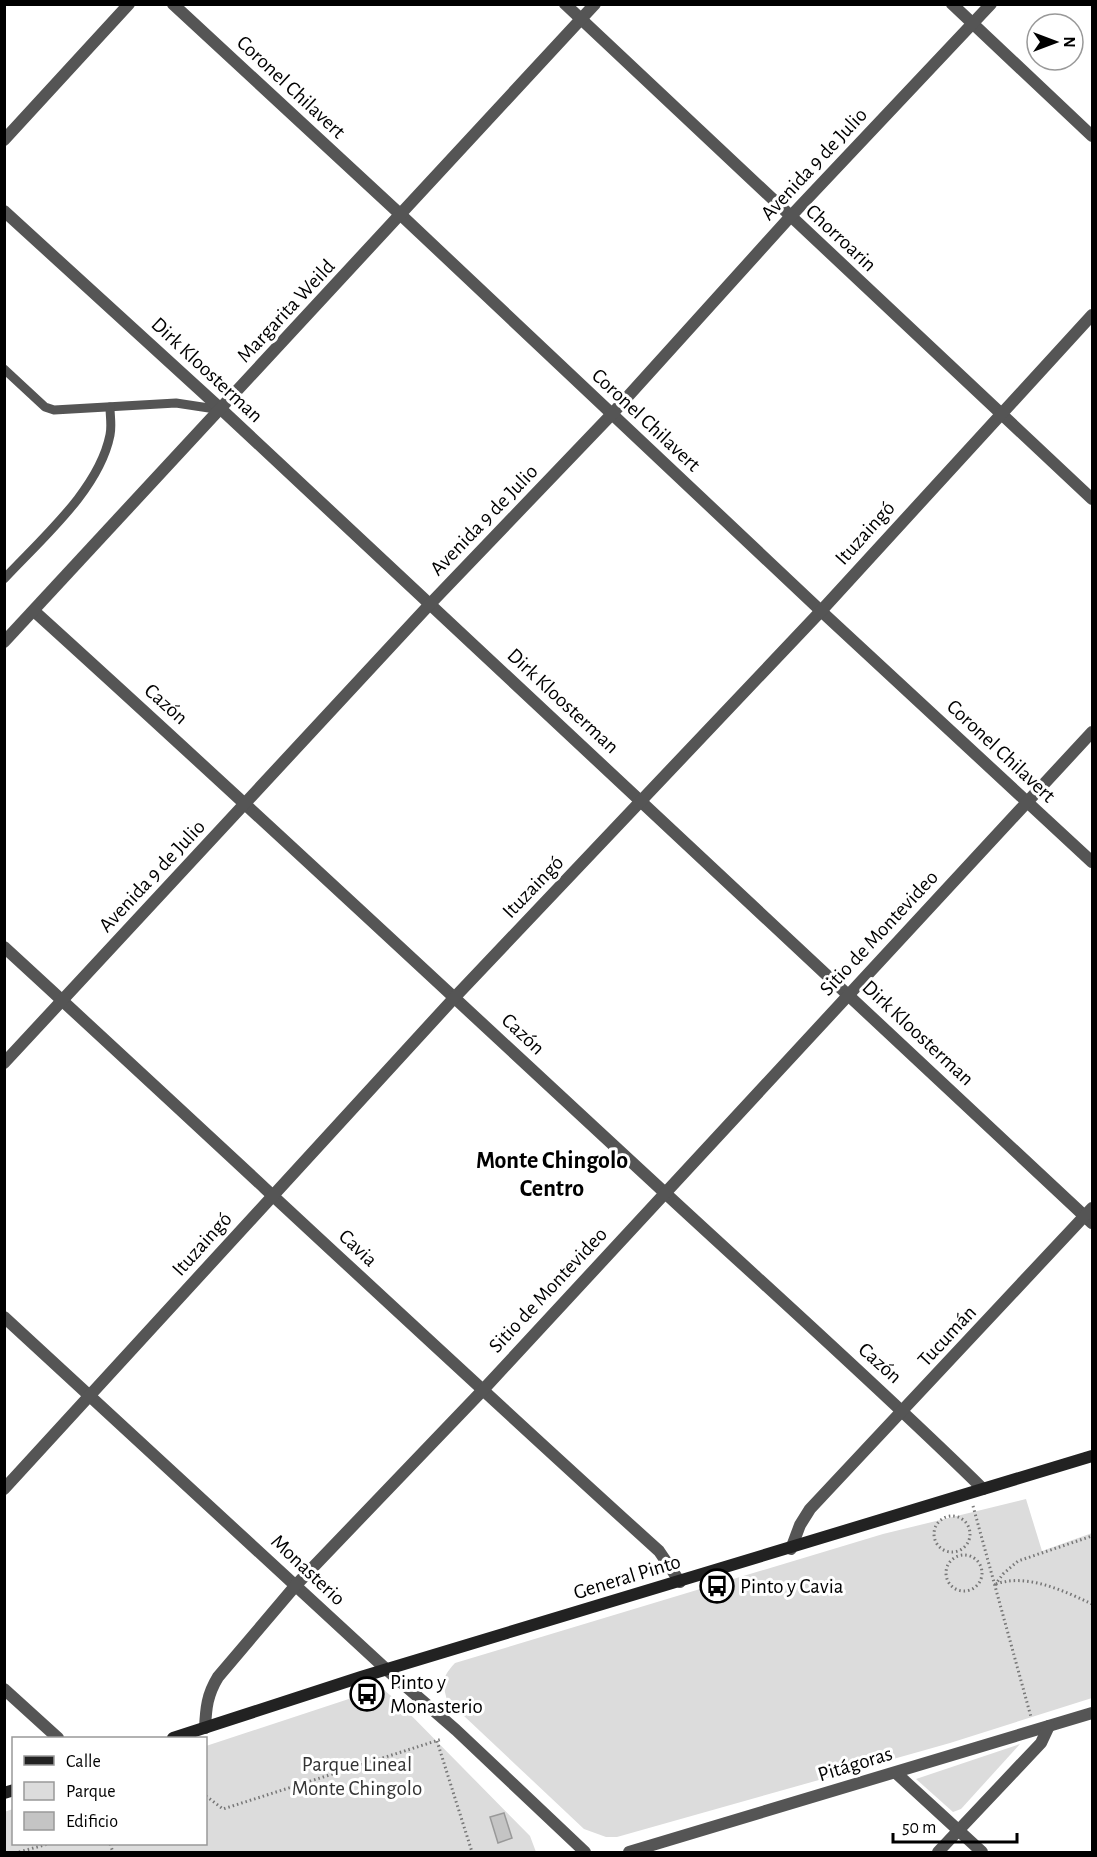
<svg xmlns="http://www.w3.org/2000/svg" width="1097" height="1857" font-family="'Alegreya Sans',sans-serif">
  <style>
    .green { fill: #dcdcdc }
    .building { fill: #c4c4c4; stroke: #999; stroke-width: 1.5 }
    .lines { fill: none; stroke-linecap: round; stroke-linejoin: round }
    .path { stroke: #777; stroke-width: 3; stroke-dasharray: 1.5 3; stroke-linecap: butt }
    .service { stroke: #555; stroke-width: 9 }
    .minor { stroke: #555; stroke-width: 12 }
    .tertiary { stroke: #555; stroke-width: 12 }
    .secondary { stroke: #222; stroke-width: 12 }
    .labels { text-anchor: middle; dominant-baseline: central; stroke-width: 6; stroke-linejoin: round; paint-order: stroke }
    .street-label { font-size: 21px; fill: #000; stroke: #fff }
    .poi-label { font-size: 21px; fill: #000; stroke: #fff; text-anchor: start }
    .park-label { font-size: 21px; fill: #333; stroke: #fff }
    .quarter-label { font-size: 24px; font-weight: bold; fill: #000; stroke: #fff }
  </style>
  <rect width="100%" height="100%" fill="#fff"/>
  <g class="green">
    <path d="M1026,1499l16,52 50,-18v165l-142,45 -333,94h-11l-22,-8 -137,-129c-5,-18 -5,-23 8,-37l428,-129z"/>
    <polygon points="376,1690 384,1690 396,1700 530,1836 536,1852 5,1852 4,1812 13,1809 14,1844 206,1844 206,1746"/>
    <polygon points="1020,1744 961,1809 953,1812 916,1779"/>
  </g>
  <polygon class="building" points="504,1813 512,1838 498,1843 490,1817"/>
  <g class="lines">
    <g class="path">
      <polyline points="973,1506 1031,1717"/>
      <circle cx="952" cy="1534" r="18"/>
      <circle cx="964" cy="1573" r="18"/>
      <path d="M996,1584c31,-11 68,7 96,20"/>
      <polyline points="995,1585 1003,1574 1018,1561 1092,1536"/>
      <polyline points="437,1741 472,1852"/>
      <polyline points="206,1796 223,1809 442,1739"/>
      <polyline points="110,1844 113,1852"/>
      <polyline points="19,1852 48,1844"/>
    </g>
    <g class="service">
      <polyline points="4,369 45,407 54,410 176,403 222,410"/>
      <path d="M4,579c37,-40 95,-89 106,-144 2,-9 0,-19 0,-28"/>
    </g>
    <g class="minor">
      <polyline points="173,4 401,215 821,611 1092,862"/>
      <polyline points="565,4 1092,499"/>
      <polyline points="952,4 1092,136"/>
      <polyline points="4,140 129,4"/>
      <polyline points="4,211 222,410 1092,1223"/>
      <path d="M34,611c212,192 420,387 630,581 107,99 215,195 319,297"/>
      <polyline points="4,642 595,4"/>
      <path d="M4,947c219,201 435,405 655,604l21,31"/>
      <polyline points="4,1317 387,1670 456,1730 585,1852"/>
      <polyline points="4,1489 455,997 821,611 1092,315"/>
      <polyline points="791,1549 800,1525 810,1509 1092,1208"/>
      <polyline points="4,1689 58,1738"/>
      <path d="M205,1728c1,-20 2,-33 13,-51l78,-92 186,-194 610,-659"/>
      <polyline points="896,1773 982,1852"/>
      <polyline points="629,1852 1092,1713"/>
      <polyline points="938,1852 1041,1743 1049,1726"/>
    </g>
    <polyline class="tertiary" points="4,1063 430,604 612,414 790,217 991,4"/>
    <g class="secondary">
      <polyline points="173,1738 361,1677 1092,1456"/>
      <polyline points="4,1793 14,1790"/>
    </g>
  </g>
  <defs>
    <symbol id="bus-ring" viewBox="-11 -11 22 22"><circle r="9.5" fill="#fff" stroke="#000" stroke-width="1.5"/><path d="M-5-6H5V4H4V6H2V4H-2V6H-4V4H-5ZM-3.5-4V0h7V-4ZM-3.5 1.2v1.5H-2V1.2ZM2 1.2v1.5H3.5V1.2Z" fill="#000"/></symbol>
  </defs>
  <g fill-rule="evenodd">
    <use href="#bus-ring" x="698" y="1567" width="38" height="38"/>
    <use href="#bus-ring" x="348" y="1675" width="38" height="38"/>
  </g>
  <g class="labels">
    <g class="street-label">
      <text transform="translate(291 87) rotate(43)">Coronel Chilavert</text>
      <text transform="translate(814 164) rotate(-47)">Avenida 9 de Julio</text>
      <text transform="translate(841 238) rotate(43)">Chorroarin</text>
      <text transform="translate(286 311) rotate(-47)">Margarita Weild</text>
      <text transform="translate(207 370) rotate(43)">Dirk Kloosterman</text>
      <text transform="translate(646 420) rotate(43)">Coronel Chilavert</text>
      <text transform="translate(484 520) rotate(-46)">Avenida 9 de Julio</text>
      <text transform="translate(865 533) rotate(-48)">Ituzaingó</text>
      <text transform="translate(563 701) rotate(43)">Dirk Kloosterman</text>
      <text transform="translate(166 704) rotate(42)">Cazón</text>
      <text transform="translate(1001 751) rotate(43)">Coronel Chilavert</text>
      <text transform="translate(152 876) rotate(-47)">Avenida 9 de Julio</text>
      <text transform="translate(533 887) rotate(-46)">Ituzaingó</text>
      <text transform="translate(879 933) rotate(-47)">Sitio de Montevideo</text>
      <text transform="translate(918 1033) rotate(43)">Dirk Kloosterman</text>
      <text transform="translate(523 1034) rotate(43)">Cazón</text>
      <text transform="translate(202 1244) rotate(-48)">Ituzaingó</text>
      <text transform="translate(358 1248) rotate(43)">Cavia</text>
      <text transform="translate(548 1290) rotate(-47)">Sitio de Montevideo</text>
      <text transform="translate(947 1336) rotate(-47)">Tucumán</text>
      <text transform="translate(880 1363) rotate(42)">Cazón</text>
      <text transform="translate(308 1570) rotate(43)">Monasterio</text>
      <text transform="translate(627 1577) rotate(-17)">General Pinto</text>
      <text transform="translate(855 1764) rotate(-17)">Pitágoras</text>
    </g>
    <g class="poi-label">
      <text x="740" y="1586">Pinto y Cavia</text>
      <text x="390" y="1682">Pinto y<tspan x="390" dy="24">Monasterio</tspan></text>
    </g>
    <g class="park-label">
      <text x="357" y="1764">Parque Lineal<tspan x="357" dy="24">Monte Chingolo</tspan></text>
    </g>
    <g class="quarter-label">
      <text x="552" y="1161">Monte Chingolo<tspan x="552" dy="28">Centro</tspan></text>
    </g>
  </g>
  <rect width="1097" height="1857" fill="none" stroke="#000000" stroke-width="12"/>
  <rect x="12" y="1737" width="195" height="108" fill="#ffffff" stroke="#999999" stroke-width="1.5"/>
  <rect x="24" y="1756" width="30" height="9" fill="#222222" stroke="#999999" stroke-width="1.5"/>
  <text x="66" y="1767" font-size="18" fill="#000000">Calle</text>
  <rect x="24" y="1782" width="30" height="18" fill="#dcdcdc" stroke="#999999" stroke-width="1.5"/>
  <text x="66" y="1797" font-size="18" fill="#000000">Parque</text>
  <rect x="24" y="1812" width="30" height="18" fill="#c4c4c4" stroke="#999999" stroke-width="1.5"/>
  <text x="66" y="1827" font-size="18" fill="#000000">Edificio</text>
  <g transform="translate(1055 42) rotate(90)"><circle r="28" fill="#ffffff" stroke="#999999" stroke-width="1.5"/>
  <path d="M0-4.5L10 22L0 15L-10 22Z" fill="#000000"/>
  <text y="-9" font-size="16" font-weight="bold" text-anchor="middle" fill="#000000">N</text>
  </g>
  <path d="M893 1833v9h124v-9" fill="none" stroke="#000000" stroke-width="3"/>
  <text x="902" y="1833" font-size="18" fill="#000000" stroke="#ffffff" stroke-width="4.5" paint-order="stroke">50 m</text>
</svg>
